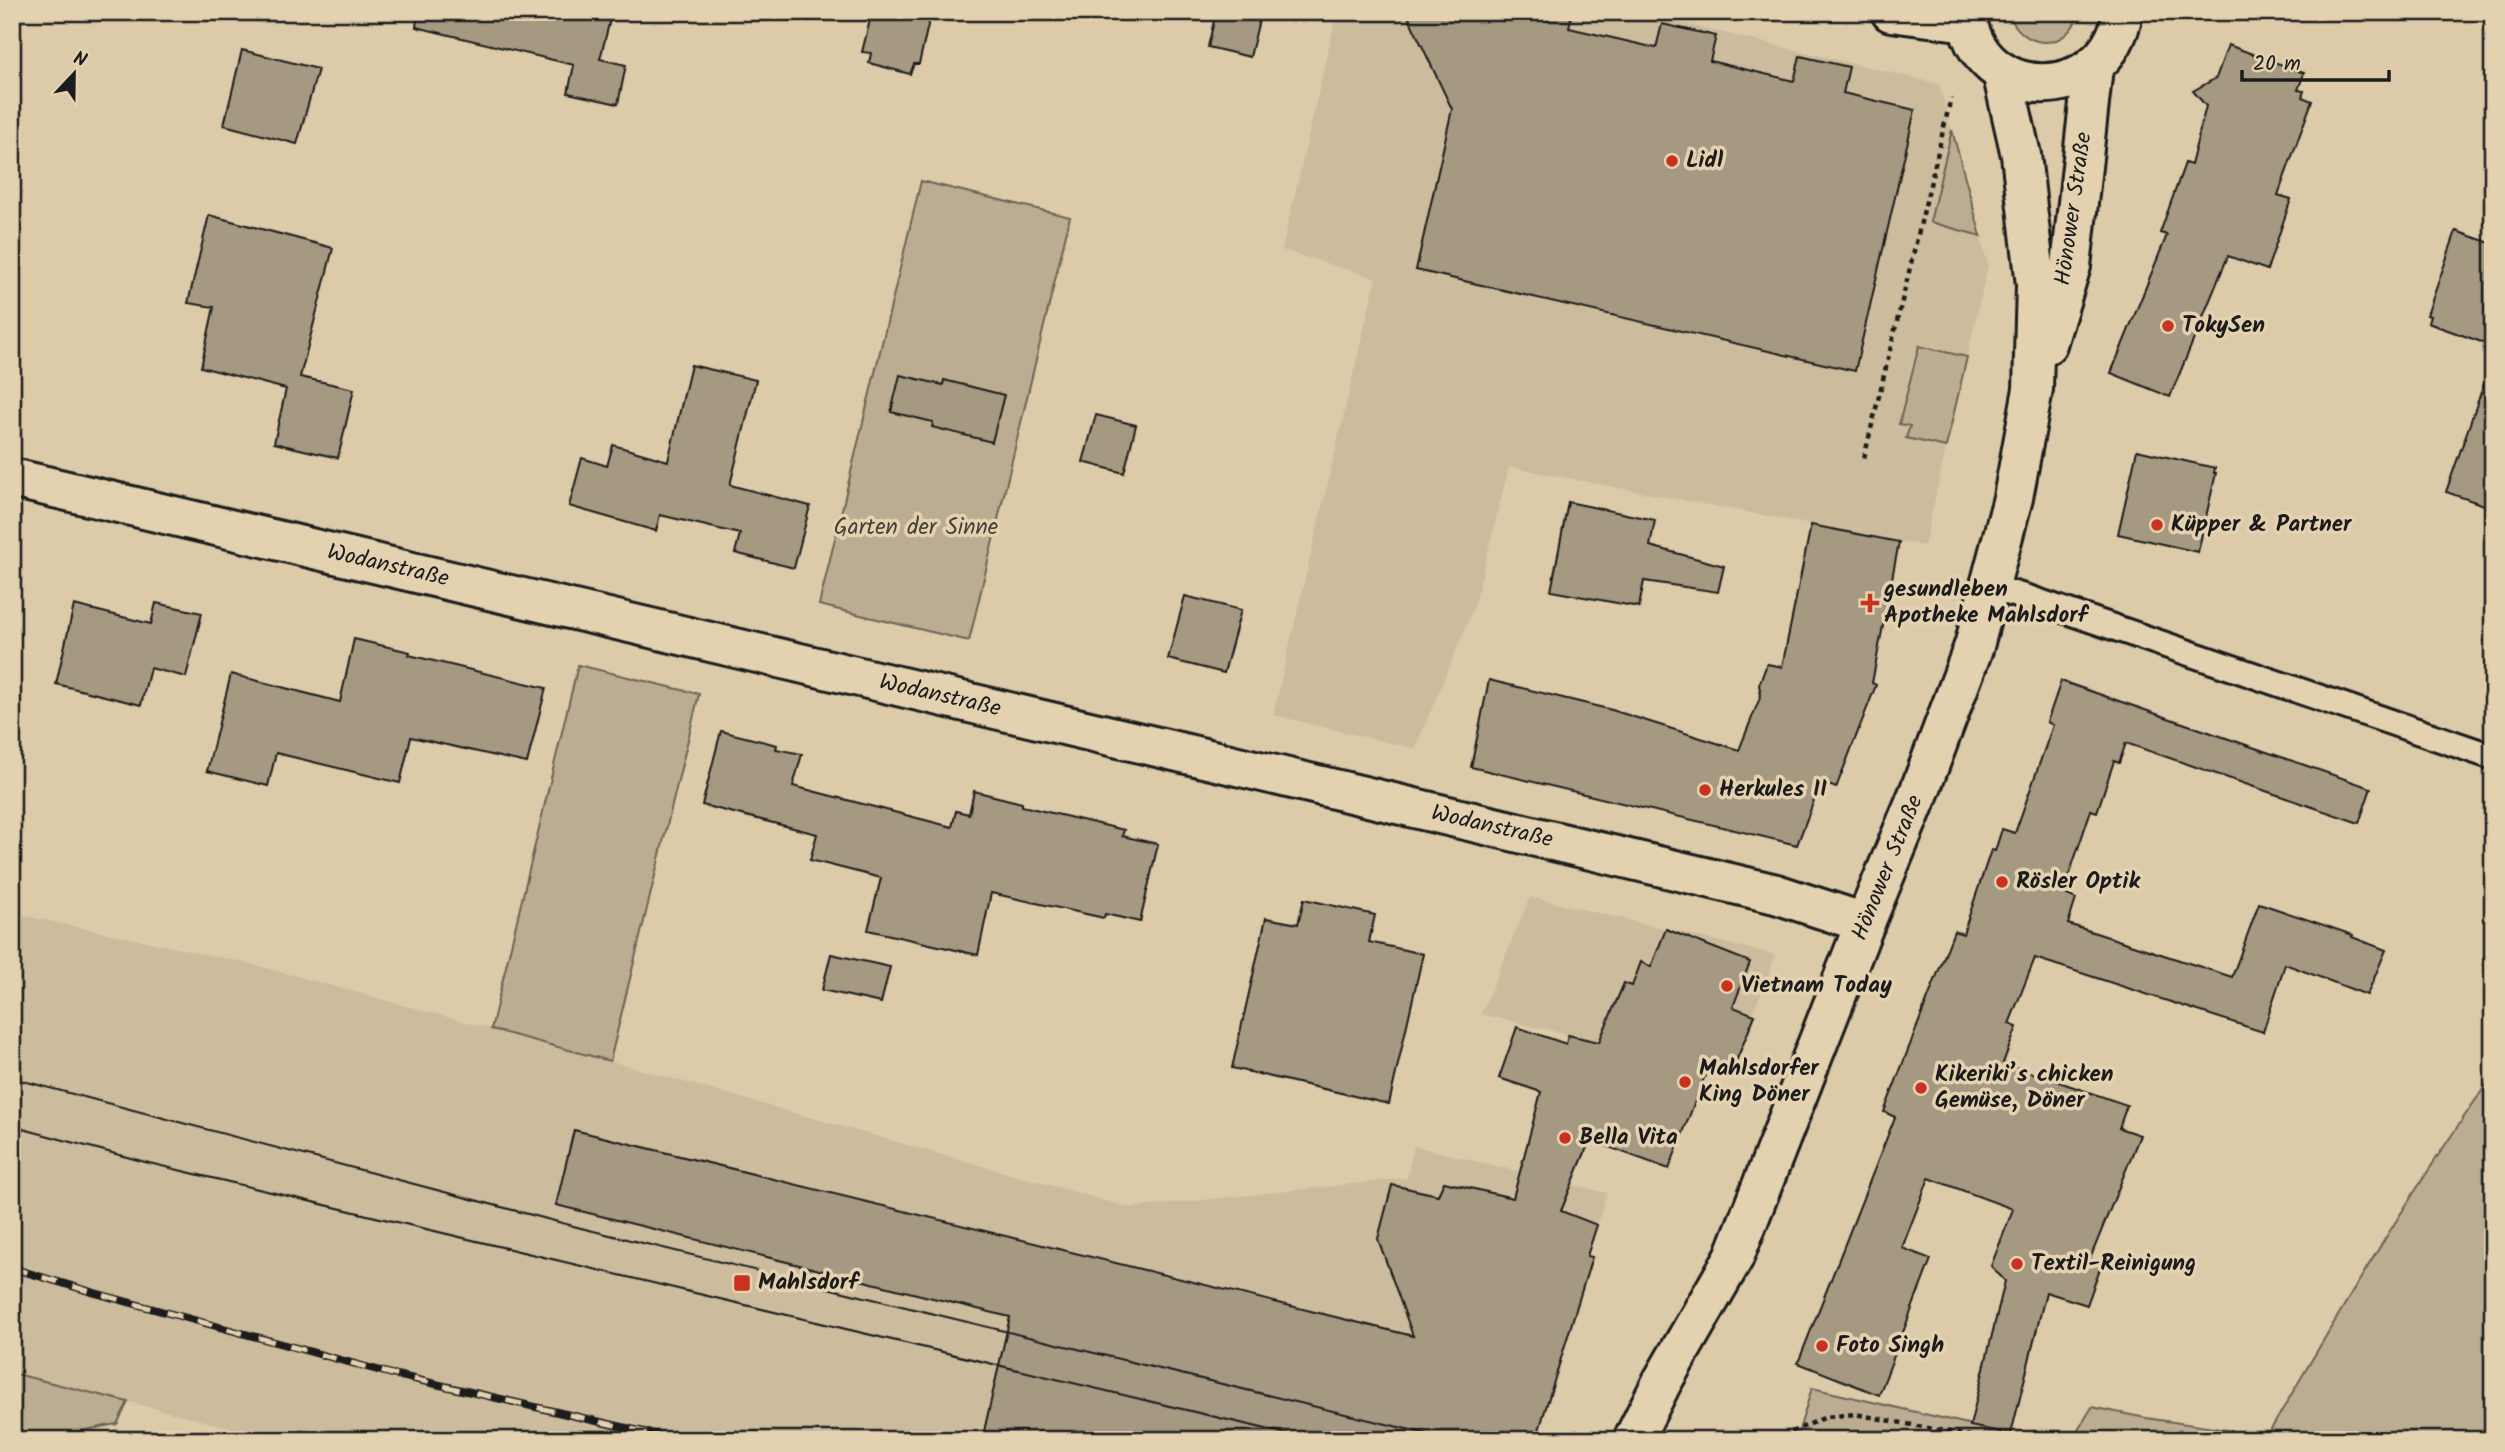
<svg xmlns="http://www.w3.org/2000/svg" width="2505" height="1452" font-family="Kalam,sans-serif">
  <style>
    .built { fill: #ccbb9d }
    .green { fill: #bcad92; stroke: #6c6457; stroke-width: 2 }
    .building { fill: #a69982; stroke: #1c1c1c; stroke-width: 2 }
    .lines { fill: none; stroke-linecap: round; stroke-linejoin: round }
    .lane-casing { stroke: #1c1c1c; stroke-width: 30 }
    .secondary-casing { stroke: #1c1c1c; stroke-width: 44 }
    .path { stroke: #1c1c1c; stroke-width: 4.5; stroke-dasharray: 5 5; stroke-linecap: butt }
    .lane { stroke: #e4d1af; stroke-width: 24 }
    .secondary { stroke: #e4d1af; stroke-width: 38 }
    .tram { stroke: #1c1c1c; stroke-width: 2 }
    .rail-casing { stroke: #1c1c1c; stroke-width: 8 }
    .rail { stroke: #e4d1af; stroke-width: 5; stroke-dasharray: 16; stroke-linecap: butt }
    .poi-dot { fill: #c8321e; stroke: #e4d1af; stroke-width: 2.5 }
    .labels { text-anchor: middle; dominant-baseline: central; stroke-width: 7; stroke-linejoin: round; paint-order: stroke }
    .poi-label { font-size: 23px; font-weight: bold; fill: #1c1c1c; stroke: #e4d1af; text-anchor: start }
    .street-label { font-size: 23px; fill: #1c1c1c; stroke: #e4d1af }
    .park-label { font-size: 23px; fill: #44403a; stroke: #e4d1af }
  </style>
  <rect width="100%" height="100%" fill="#dccaa9"/>
  <filter id="ink" filterUnits="userSpaceOnUse"><feTurbulence type="fractalNoise" baseFrequency=".0143" numOctaves="2"/><feDisplacementMap in="SourceGraphic" scale="14" xChannelSelector="R" yChannelSelector="G"/><feConvolveMatrix kernelMatrix="1 2 1 2 8 2 1 2 1" color-interpolation-filters="sRGB"/></filter>
  <g filter="url(#ink)">
    <g class="built">
      <polygon points="210,12 268,12 265,25"/>
      <polygon points="1337,12 1635,12 1939,84 1988,265 1924,546 1509,467 1474,607 1415,749 1273,715 1376,278 1282,250"/>
      <polygon points="1530,897 1776,955 1729,1073 1481,1014"/>
      <polygon points="12,913 247,963 610,1061 1131,1208 1407,1178 1414,1146 1607,1193 1587,1255 1592,1257 1536,1440 279,1440 12,1372"/>
    </g>
    <g class="green">
      <path d="M2008,12h71c-11,41 -57,39 -71,0z"/>
      <polygon points="1952,130 1981,236 1930,222"/>
      <polygon points="921,181 1070,217 969,641 819,605"/>
      <polygon points="1919,346 1967,357 1946,447 1906,438 1910,426 1899,424"/>
      <polygon points="578,665 699,694 610,1061 491,1029"/>
      <path d="M2493,1075v365h-421l20,-33 54,11 121,18c72,-123 144,-245 226,-361z"/>
      <path d="M12,1373l116,29 -11,22c-35,6 -70,16 -105,16z"/>
      <polygon points="1812,1388 2011,1434 2067,1440 1796,1440"/>
    </g>
    <g class="building">
      <polygon points="418,12 612,12 600,59 626,65 618,104 568,93 574,65 416,27"/>
      <polygon points="872,12 894,12 929,21 919,64 914,64 910,74 869,63 871,53 862,52"/>
      <polygon points="1216,12 1261,12 1250,57 1208,47"/>
      <polygon points="1406,12 1572,12 1569,28 1656,48 1662,24 1716,36 1710,61 1794,81 1800,56 1849,67 1843,93 1915,110 1855,371 1416,270 1452,109"/>
      <polygon points="2228,45 2304,73 2298,90 2304,91 2302,97 2312,101 2278,195 2291,199 2267,270 2228,256 2170,397 2111,373 2167,235 2160,233 2185,163 2191,165 2206,106 2193,91 2216,78"/>
      <polygon points="242,50 318,69 297,144 224,125"/>
      <polygon points="209,215 333,248 300,377 354,389 338,458 274,443 286,389 201,367 214,307 188,303"/>
      <polygon points="2456,231 2493,244 2493,346 2428,323 2430,316 2427,315"/>
      <polygon points="691,365 756,380 730,485 810,506 794,568 735,553 740,534 660,515 656,531 569,506 582,458 607,466 613,445 668,461"/>
      <polygon points="900,375 943,385 944,380 1004,395 992,442 932,427 933,422 891,412"/>
      <polygon points="2487,375 2493,376 2493,508 2446,492"/>
      <polygon points="1096,415 1136,425 1124,473 1083,462"/>
      <polygon points="2137,450 2215,468 2214,473 2216,473 2198,552 2118,534"/>
      <polygon points="1568,502 1655,520 1650,546 1724,566 1718,592 1644,581 1639,607 1551,591"/>
      <polygon points="1811,525 1899,542 1872,683 1876,685 1836,788 1821,782 1797,845 1471,767 1489,680 1612,710 1739,750 1761,695 1759,685 1767,664 1782,667"/>
      <polygon points="1185,596 1241,610 1224,673 1168,659"/>
      <polygon points="156,603 202,613 186,677 150,668 141,705 56,684 74,605 151,624"/>
      <polygon points="354,639 410,652 409,655 546,688 527,763 411,737 400,783 276,753 268,786 207,771 231,674 340,702"/>
      <polygon points="2061,681 2371,788 2359,823 2126,743 2119,763 2114,761 2097,812 2091,810 2063,893 2076,899 2068,924 2232,977 2259,903 2353,935 2352,937 2386,950 2367,995 2285,964 2263,1032 2035,958 2009,1024 2017,1027 2003,1063 2127,1105 2119,1128 2140,1135 2090,1259 2102,1263 2087,1305 2046,1292 2011,1434 1970,1426 2005,1281 1991,1266 2013,1209 1929,1178 1902,1248 1931,1259 1879,1395 1798,1363 1895,1117 1884,1112 1954,931 1963,934 1991,850 1995,851 2002,829 2015,833 2053,725 2047,722"/>
      <polygon points="721,731 777,745 776,749 802,754 793,786 952,827 956,811 969,814 974,791 1022,803 1022,806 1124,830 1122,836 1158,844 1140,922 1105,914 1104,918 991,893 978,955 868,930 881,878 810,860 817,834 702,805"/>
      <polygon points="1304,899 1375,915 1369,942 1423,954 1389,1104 1232,1068 1266,918 1298,924"/>
      <polygon points="1666,929 1750,962 1733,1007 1755,1015 1731,1074 1709,1065 1669,1169 1590,1140 1561,1211 1597,1225 1587,1256 1592,1257 1536,1440 982,1440 1010,1317 556,1205 574,1130 1413,1336 1378,1239 1392,1185 1438,1195 1444,1182 1513,1198 1541,1092 1499,1078 1517,1027 1566,1044 1568,1035 1599,1042 1624,983 1632,986 1641,962 1651,967"/>
      <polygon points="831,954 890,967 881,1003 822,990"/>
    </g>
    <g class="lines">
      <defs>
        <polyline id="lane" points="1990,587 2031,599 2493,757"/>
        <g id="secondary">
          <polyline points="1891,12 1967,22"/>
          <path d="M1966,12c10,94 141,96 157,0"/>
          <polyline points="2047,344 2071,266 2093,67"/>
          <polyline points="12,478 1166,749 1776,894 1865,923"/>
          <polyline points="1633,1440 1662,1382 1734,1257 1865,923 1920,790 1974,646 2013,498 2033,389 2036,285 2021,155 2002,72"/>
        </g>
      </defs>
      <use href="#lane" class="lane-casing"/>
      <use href="#secondary" class="secondary-casing"/>
      <g class="path">
        <polyline points="1864,458 1951,98"/>
        <polyline points="1773,1440 1826,1417 1855,1414 1991,1440"/>
      </g>
      <use href="#lane" class="lane"/>
      <use href="#secondary" class="secondary"/>
      <g class="tram">
        <polyline points="12,1078 581,1228 1452,1440"/>
        <polyline points="12,1126 149,1163 1312,1440"/>
      </g>
      <defs>
        <polyline id="rail" points="12,1268 95,1293 392,1374 679,1440"/>
      </defs>
      <use href="#rail" class="rail-casing"/>
      <use href="#rail" class="rail"/>
    </g>
  </g>
  <g class="poi-dot">
    <circle cx="1672" cy="161" r="7"/>
    <circle cx="2168" cy="326" r="7"/>
    <circle cx="2157" cy="525" r="7"/>
    <path d="M1866.5 592.5h7v7h7v7h-7v7h-7v-7h-7v-7h7z"/>
    <circle cx="1705" cy="790" r="7"/>
    <circle cx="2002" cy="882" r="7"/>
    <circle cx="1727" cy="986" r="7"/>
    <circle cx="1685" cy="1082" r="7"/>
    <circle cx="1921" cy="1088" r="7"/>
    <circle cx="1565" cy="1138" r="7"/>
    <circle cx="2017" cy="1264" r="7"/>
    <rect x="733" y="1274" width="18" height="18" rx="3.5"/>
    <circle cx="1822" cy="1346" r="7"/>
  </g>
  <g class="labels">
    <g class="poi-label">
      <text x="1686" y="161">Lidl</text>
      <text x="2182" y="326">TokySen</text>
      <text x="2171" y="525">Küpper &amp; Partner</text>
      <text x="1884" y="590">gesundleben<tspan x="1884" dy="26">Apotheke Mahlsdorf</tspan></text>
      <text x="1719" y="790">Herkules II</text>
      <text x="2016" y="882">Rösler Optik</text>
      <text x="1741" y="986">Vietnam Today</text>
      <text x="1699" y="1069">Mahlsdorfer<tspan x="1699" dy="26">King Döner</tspan></text>
      <text x="1935" y="1075">Kikeriki’s chicken<tspan x="1935" dy="26">Gemüse, Döner</tspan></text>
      <text x="1579" y="1138">Bella Vita</text>
      <text x="2031" y="1264">Textil-Reinigung</text>
      <text x="758" y="1283">Mahlsdorf</text>
      <text x="1836" y="1346">Foto Singh</text>
    </g>
    <g class="street-label">
      <text transform="translate(2074 209) rotate(-82)">Hönower Straße</text>
      <text transform="translate(388 566) rotate(13)">Wodanstraße</text>
      <text transform="translate(940 696) rotate(13)">Wodanstraße</text>
      <text transform="translate(1492 827) rotate(13)">Wodanstraße</text>
      <text transform="translate(1888 868) rotate(-68)">Hönower Straße</text>
    </g>
    <g class="park-label">
      <text x="916" y="528">Garten der Sinne</text>
    </g>
  </g>
  <rect width="2505" height="1452" fill="none" stroke="#e4d1af" stroke-width="42"/>
  <rect x="21" y="21" width="2463" height="1410" fill="none" stroke="#1c1c1c" stroke-width="2.5" filter="url(#ink)"/>
  <g transform="translate(74 74) rotate(22)" stroke="#e4d1af" stroke-width="5" paint-order="stroke">
  <path d="M0-5L12 26L0 18L-12 26Z" fill="#1c1c1c"/>
  <text y="-10" font-size="19" font-weight="bold" text-anchor="middle" fill="#1c1c1c">N</text>
  </g>
  <path d="M2242 70v10h147v-10" fill="none" stroke="#1c1c1c" stroke-width="3.5"/>
  <text x="2253" y="70" font-size="21" fill="#1c1c1c" stroke="#e4d1af" stroke-width="5" paint-order="stroke">20 m</text>
</svg>
